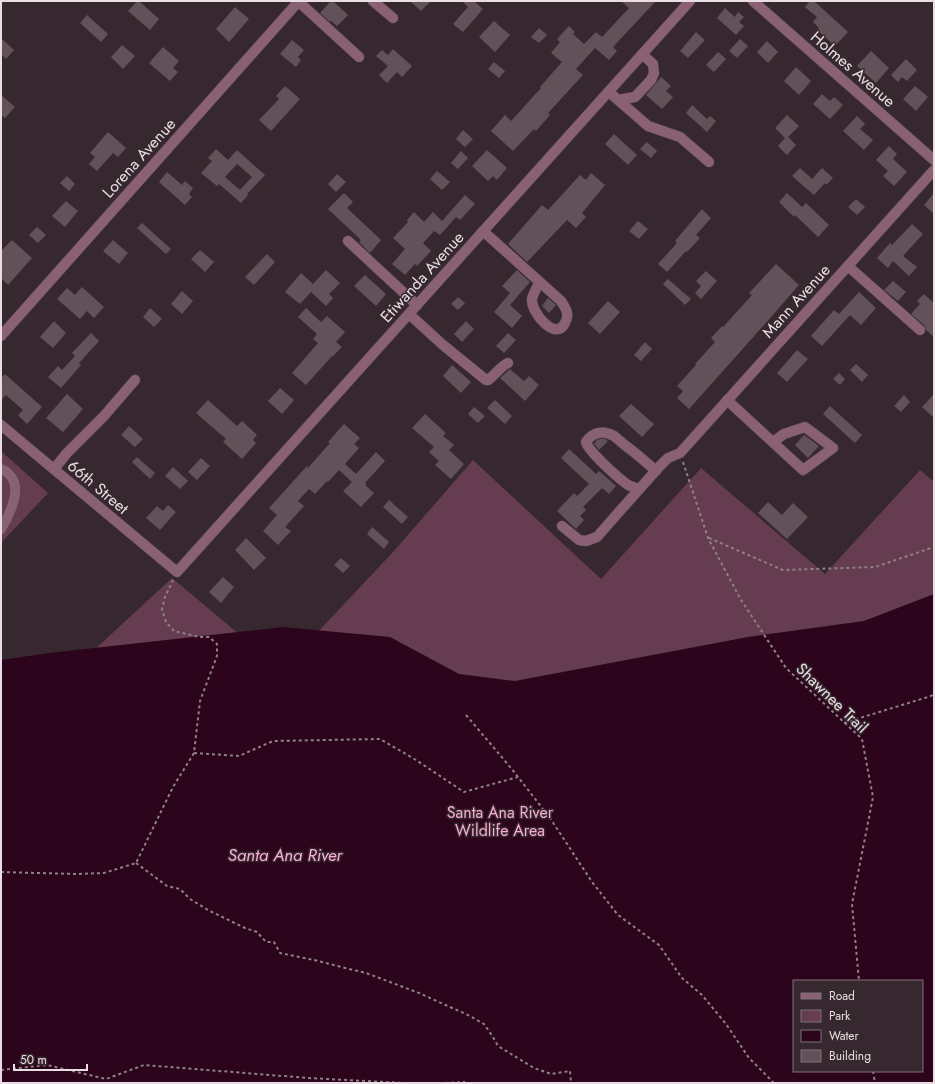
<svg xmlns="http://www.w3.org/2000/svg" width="935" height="1084" font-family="Jost,sans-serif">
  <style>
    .green { fill: #653c50; fill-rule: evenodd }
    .water { fill: #2c051c; fill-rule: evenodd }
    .building { fill: #625159; fill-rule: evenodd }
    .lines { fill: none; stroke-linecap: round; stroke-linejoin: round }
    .minor-casing { stroke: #53454c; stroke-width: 11 }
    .path { stroke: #8e8187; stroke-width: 2; stroke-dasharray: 3 3; stroke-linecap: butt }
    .minor { stroke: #8a6174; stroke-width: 10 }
    .labels { text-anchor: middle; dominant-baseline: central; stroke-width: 3; stroke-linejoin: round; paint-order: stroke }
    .street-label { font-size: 16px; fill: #e9dfe3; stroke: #37282f }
    .park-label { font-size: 16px; fill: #f9abd0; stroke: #37282f }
    .water-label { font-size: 17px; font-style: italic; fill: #fdb0d5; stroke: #37282f }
  </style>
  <rect width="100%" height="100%" fill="#37282f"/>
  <g class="green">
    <polygon points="1,451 48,493 1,543"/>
    <path d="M473,460l128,119 100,-111 124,106 95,-104 14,12v601h-933v-347l171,-158 110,92 112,-119zM794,981h128v90h-128z"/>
  </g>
  <path class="water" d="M934,594v489h-933v-423l48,-7 234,-26 107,10 69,37 56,7 233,-44 116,-16zM794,981h128v90h-128z"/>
  <g class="building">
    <polygon points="137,1 139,1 159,19 150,30 128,11"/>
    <polygon points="331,1 333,1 348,15 337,26 331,21 330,22 320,13"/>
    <polygon points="410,1 431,1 421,11"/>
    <polygon points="462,1 474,1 483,9 463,32 453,24 468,7"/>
    <polygon points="621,1 656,1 613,47 617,51 609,60 595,48 576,69 583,75 548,113 550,115 536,131 534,129 513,151 491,131 505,115 511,121 541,88 540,87 562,62 551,53 560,42 557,39 569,26 575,32 573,34 584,44 596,32 602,37 629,8"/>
    <polygon points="810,1 814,1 848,32 835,46 817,30 819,28 813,22 817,17 805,7"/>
    <polygon points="235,7 249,19 229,42 216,29"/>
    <polygon points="725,8 735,17 738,12 744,17 739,22 744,26 736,35 717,18"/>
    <polygon points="87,15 108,34 101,42 80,23"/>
    <polygon points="494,21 510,35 495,52 479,37"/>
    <polygon points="539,28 547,35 539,43 531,37"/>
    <polygon points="696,32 705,40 688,58 680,51"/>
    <polygon points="1,38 14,50 6,59 1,54"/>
    <polygon points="740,39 748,46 737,58 729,51"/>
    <polygon points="292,40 304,50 298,57 301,60 296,67 280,54"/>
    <polygon points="767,41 778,52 768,63 757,52"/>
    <polygon points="122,45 135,56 123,69 111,57"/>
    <polygon points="163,47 179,61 173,68 178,72 170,81 149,63"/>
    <polygon points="393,49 412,66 402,77 397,72 387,83 379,75 388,66 376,56 382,50 388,55"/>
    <polygon points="871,51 889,68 876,83 857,66"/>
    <polygon points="718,52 726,59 714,72 706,65"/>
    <polygon points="906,59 917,70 907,81 902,77 898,82 891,75"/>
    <polygon points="494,62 505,71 499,78 488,69"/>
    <polygon points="796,67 811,81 799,95 784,81"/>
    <polygon points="661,77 671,86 666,91 673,97 662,109 646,95"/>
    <polygon points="285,86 300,99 271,131 259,120 279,99 276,96"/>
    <polygon points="915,86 928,97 916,111 903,99"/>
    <polygon points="822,94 830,101 834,97 843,105 830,119 813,104"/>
    <polygon points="1,95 15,107 5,118 1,115"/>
    <polygon points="692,105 707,119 710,116 716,121 707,132 686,113"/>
    <polygon points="787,115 799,126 788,137 796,145 787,155 778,146 785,138 775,128"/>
    <polygon points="857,116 865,124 860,129 873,140 864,150 843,131"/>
    <polygon points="463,130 473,139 465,147 456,139"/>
    <polygon points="108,132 126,148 118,157 113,153 97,171 89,164 95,157 90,153"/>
    <polygon points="614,134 637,155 628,165 605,144"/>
    <polygon points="647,142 657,151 651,158 640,149"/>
    <polygon points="889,146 897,154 893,159 907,172 894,186 883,176 888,171 876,160"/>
    <path d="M216,149l12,11 9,-10 28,25 -18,19 1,1 -7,8 -22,-19 -2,2 -16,-13 11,-12 -4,-3zM237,164l15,13 -12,13 -15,-13z"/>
    <polygon points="487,150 507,168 497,180 493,176 488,181 472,166"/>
    <polygon points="461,151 468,158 458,169 451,163"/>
    <polygon points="800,168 812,179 822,168 833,178 826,185 825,183 814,195 792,176"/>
    <polygon points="437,171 450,182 442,190 430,179"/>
    <polygon points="167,172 182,185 185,181 193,188 189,194 192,197 185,205 159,182"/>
    <polygon points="591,173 605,185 582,213 586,217 576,228 567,220 527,262 508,244 542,205 548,210 580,175 586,180"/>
    <polygon points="337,174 346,182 336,192 328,184"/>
    <polygon points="67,176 75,184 69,191 60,183"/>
    <polygon points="344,193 353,202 347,208 381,240 370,253 359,242 361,240 328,209"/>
    <polygon points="787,193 802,207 806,203 829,225 818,237 795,215 794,217 779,202"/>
    <polygon points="934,193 934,214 924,205"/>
    <polygon points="465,195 475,204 460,220 456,217 440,235 434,231 423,243 431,251 417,266 415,264 405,275 392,264 405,249 393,238 408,222 407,220 414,212 424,222 433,212 442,221"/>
    <polygon points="856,199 865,207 857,215 848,207"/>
    <polygon points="66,201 78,211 65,227 52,216"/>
    <polygon points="702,209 711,218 696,235 700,238 687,252 686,251 667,272 658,264 677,243 675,241"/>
    <polygon points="638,221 648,229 639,239 629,231"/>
    <polygon points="142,223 171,249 166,254 137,228"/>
    <polygon points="912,224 923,234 903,256 917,267 909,276 893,261 888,268 877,258 890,243 892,245"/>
    <polygon points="37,227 46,235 38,243 29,235"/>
    <polygon points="12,240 32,258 8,285 1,278 1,251"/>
    <polygon points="113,240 128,253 119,264 103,251"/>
    <polygon points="200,250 214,262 205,272 191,259"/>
    <polygon points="267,254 275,262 254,285 245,277"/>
    <polygon points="776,264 799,285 764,325 689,409 677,398 683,391 677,386 696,365 695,364 715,342 711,338 722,326 723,327 752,295 749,293"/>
    <polygon points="326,270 340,283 329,294 333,298 326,306 311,292 300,304 285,292 301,273 313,284"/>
    <polygon points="517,270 530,282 510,305 522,316 512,328 494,312 510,293 502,286"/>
    <polygon points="706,271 717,281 701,299 695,293 701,286 696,281"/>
    <polygon points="365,275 386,294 376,306 354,286"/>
    <polygon points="668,279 691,299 685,305 663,284"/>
    <polygon points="893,281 906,292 898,301 884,290"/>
    <polygon points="82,287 104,307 94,318 87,311 80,319 57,299 67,288 75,295"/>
    <polygon points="182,291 193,301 182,314 171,304"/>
    <polygon points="859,292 876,308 861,325 850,315 822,346 811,336 834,310 839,314"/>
    <polygon points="924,294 934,303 934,337 926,330 924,325 911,314 920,304 917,301"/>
    <polygon points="458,297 465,303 458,310 451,304"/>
    <polygon points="548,298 556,305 549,313 542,306"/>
    <polygon points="608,301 620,312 600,334 588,323"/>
    <polygon points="150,308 162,319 154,327 143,317"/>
    <polygon points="306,308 321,322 327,316 345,332 336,342 342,347 332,357 332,356 306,385 292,373 318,343 313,339 317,334 298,317"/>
    <polygon points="54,321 66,333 53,348 40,337"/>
    <polygon points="466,321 474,329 462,342 454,334"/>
    <polygon points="91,333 99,341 79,363 81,365 61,388 48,377 58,366 62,370 75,356 72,353"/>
    <polygon points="508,333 516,340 504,353 496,346"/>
    <polygon points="645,342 652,349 641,361 634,355"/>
    <polygon points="797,350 808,359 787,382 777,373"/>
    <polygon points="856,364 868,375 862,382 850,370"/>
    <polygon points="452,365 471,382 461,393 443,376"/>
    <polygon points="510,369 524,381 529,376 539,385 525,401 500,378"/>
    <polygon points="839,373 845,379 840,385 833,379"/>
    <polygon points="5,374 42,407 27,424 18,415 23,410 6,395 1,400 1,378"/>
    <polygon points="280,388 294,400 282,414 268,401"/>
    <polygon points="67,394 83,409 63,432 46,418"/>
    <polygon points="934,394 934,418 922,407"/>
    <polygon points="904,395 910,402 901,412 894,406"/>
    <polygon points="208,400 237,426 242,421 257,435 253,440 256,443 242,459 223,442 226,439 196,413"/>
    <polygon points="495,400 512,416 505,424 487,408"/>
    <polygon points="631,404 654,424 642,437 619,416"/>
    <polygon points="830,406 862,435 855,443 823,414"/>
    <polygon points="474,407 485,416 478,423 468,414"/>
    <polygon points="425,414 446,433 443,436 454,445 449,450 464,464 451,479 435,465 439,461 429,452 434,447 412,428"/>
    <polygon points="344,424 360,438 354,444 359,448 345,464 356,474 376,452 385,461 365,483 367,484 365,485 374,493 361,507 343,491 352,482 339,470 328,482 327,481 315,494 309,489 298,501 304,506 285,527 291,531 278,545 263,531 277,515 269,508 307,466 308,468 330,443 328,442"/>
    <polygon points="129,426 143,439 135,447 121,435"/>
    <polygon points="804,435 819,446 808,458 795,445"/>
    <polygon points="600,439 605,439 608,441 599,450 594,444 597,440"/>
    <polygon points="569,449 596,474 599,471 616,486 609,494 602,488 583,507 586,510 580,516 584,520 576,529 557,511 574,493 577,496 589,484 561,458"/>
    <polygon points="137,457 155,473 150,479 132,462"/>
    <polygon points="201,458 210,466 197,480 188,472"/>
    <polygon points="173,467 188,481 180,489 165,476"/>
    <polygon points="389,500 408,517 402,524 383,507"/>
    <polygon points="768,502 782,515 793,503 808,517 787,539 758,513"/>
    <polygon points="168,505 176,512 160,530 146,518 157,506 163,511"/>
    <polygon points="372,527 389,542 384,549 367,534"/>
    <polygon points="246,538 266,558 254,570 235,550"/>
    <polygon points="341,558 350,566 343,573 334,565"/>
    <polygon points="223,577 234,587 221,603 209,592"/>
  </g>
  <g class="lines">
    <defs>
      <g id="minor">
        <polyline points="373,1 393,18"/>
        <polyline points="753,1 934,160"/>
        <polyline points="299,2 359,57"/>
        <polyline points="609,92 648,126 680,137 709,162"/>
        <polyline points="618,100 635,97 651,80 654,73 653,64 642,54"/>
        <path d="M483,231l78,70c5,8 9,13 4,22 -9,19 -34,-10 -33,-24 1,-5 5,-12 8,-17"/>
        <polyline points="348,241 417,305"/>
        <polyline points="848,266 920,330"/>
        <path d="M409,314l34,31 43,35h2c6,-4 14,-15 20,-17"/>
        <polyline points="1,336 299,1"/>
        <polyline points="727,400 803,470 833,448 805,427 784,434 773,442"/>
        <polyline points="1,425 177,572 690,1"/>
        <path d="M1,469c5,2 11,7 13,13 5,13 -6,36 -13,47"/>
        <polyline points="54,469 67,453 104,416 135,380"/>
        <path d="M639,489c-3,-1 -6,-2 -9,-3 -9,-5 -42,-35 -44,-44 7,-10 17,-12 28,-6 4,3 8,7 12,10 11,8 20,16 30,25"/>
        <polyline points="562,526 579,540 586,541 597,537 618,513 659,467 668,458 680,453 934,170"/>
      </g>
    </defs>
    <use href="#minor" class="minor-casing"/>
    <g class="path">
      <polyline points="683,462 708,538 741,600 786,668 862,739 873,797 852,904 859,981"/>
      <polyline points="709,538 783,570 875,567 934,547"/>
      <polyline points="466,715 511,768 550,818 592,882 618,915 659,945 682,978 702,995 726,1024 749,1058 774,1083"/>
      <polyline points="844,723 931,696 934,694"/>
      <polyline points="194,753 239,756 273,741 380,739 416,760 464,792 518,777"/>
      <polyline points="136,863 167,886 180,889 190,899 208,910 245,928 257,932 266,942 274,942 280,953 314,960 345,968 366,973 419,993 470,1016 484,1024 493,1037 498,1046 534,1068 551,1074 570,1071 571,1083"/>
      <polyline points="1,872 76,874 104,873 136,863 173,787 194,753 200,701 217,656 217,644 209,637 199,637 174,631 166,622 162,609 165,597 173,580"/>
      <polyline points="1,1070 47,1065 106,1079 144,1065 308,1078 405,1083"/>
      <polyline points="873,1071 875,1083"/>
      <polyline points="445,1083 465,1082"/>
    </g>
    <use href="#minor" class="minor"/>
  </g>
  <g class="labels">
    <g class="street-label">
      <text transform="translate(853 69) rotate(41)">Holmes Avenue</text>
      <text transform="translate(139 158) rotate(-48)">Lorena Avenue</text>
      <text transform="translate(422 277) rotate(-48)">Etiwanda Avenue</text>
      <text transform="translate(796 301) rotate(-48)">Mann Avenue</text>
      <text transform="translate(98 487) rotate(40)">66th Street</text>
      <text transform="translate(832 698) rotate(44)">Shawnee Trail</text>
    </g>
    <g class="park-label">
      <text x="500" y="812">Santa Ana River<tspan x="500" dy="18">Wildlife Area</tspan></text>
    </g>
    <g class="water-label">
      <text x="285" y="855">Santa Ana River</text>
    </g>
  </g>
  <rect width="935" height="1084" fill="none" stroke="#e9dfe3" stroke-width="4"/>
  <rect x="793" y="980" width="130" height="92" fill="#37282f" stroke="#7e7177"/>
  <rect x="801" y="993" width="20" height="6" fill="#8a6174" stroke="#7e7177"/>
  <text x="829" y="1000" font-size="12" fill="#e9dfe3">Road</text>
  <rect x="801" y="1010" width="20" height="12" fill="#653c50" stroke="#7e7177"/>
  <text x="829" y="1020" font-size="12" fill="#e9dfe3">Park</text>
  <rect x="801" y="1030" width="20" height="12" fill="#2c051c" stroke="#7e7177"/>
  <text x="829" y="1040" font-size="12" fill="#e9dfe3">Water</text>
  <rect x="801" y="1050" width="20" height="12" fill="#625159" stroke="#7e7177"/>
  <text x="829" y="1060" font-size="12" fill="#e9dfe3">Building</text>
  <path d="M14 1064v6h73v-6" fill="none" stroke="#e9dfe3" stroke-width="2"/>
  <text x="20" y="1064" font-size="12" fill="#e9dfe3" stroke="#37282f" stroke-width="3" paint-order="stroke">50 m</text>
</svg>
